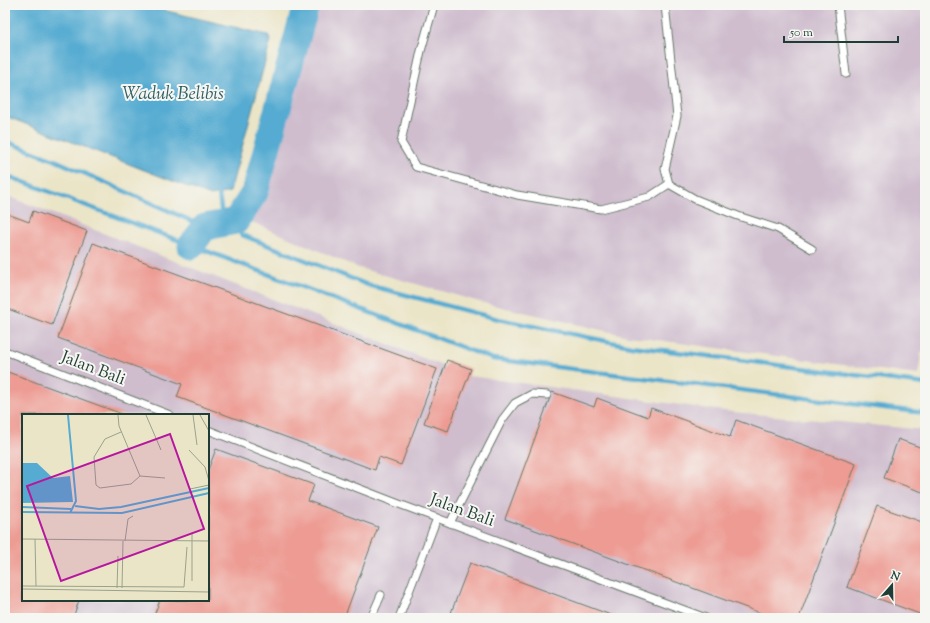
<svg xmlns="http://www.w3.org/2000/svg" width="930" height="623" font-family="'Sorts Mill Goudy',serif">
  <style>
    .industrial { fill: #cfbdce; fill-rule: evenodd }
    .water { fill: #55abd1; stroke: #3a7482 }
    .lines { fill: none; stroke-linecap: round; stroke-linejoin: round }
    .stream { stroke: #55abd1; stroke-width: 4.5 }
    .river { stroke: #55abd1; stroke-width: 27 }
    .building { fill: #ed9b93 }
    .service-casing { stroke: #667868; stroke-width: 9 }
    .service { stroke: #fff; stroke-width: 7 }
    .labels { text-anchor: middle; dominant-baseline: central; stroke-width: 4; stroke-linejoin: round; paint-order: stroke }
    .street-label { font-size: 17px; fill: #1f3d34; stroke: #f6f6f2 }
    .water-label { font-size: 18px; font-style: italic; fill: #2f5e63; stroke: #f6f6f2 }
    .inset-river { fill: none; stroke: #55abd1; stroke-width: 2 }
    .inset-road { fill: none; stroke: #99a28d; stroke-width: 1 }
    .view { fill: #b5179e; fill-opacity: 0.15; stroke: #b5179e; stroke-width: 2 }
    .inset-edge { fill: none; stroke: #1f3d34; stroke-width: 2 }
  </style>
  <rect width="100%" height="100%" fill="#f6f6f2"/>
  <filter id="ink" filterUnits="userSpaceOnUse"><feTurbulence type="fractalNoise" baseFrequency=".025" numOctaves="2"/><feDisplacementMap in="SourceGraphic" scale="8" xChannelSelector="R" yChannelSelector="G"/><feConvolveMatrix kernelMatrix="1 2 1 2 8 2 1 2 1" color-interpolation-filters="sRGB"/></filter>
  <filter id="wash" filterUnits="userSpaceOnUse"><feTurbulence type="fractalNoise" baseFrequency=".012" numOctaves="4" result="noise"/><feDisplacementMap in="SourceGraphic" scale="16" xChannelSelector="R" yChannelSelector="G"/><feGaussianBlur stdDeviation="0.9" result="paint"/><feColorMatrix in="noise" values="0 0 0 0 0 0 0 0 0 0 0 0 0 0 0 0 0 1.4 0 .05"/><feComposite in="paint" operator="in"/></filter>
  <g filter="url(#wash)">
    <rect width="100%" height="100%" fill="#ebe5c8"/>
    <g class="industrial">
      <polygon points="313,5 925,5 925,353 921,353 918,375 628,336 480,302 359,268 252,222 265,188"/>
      <path d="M5,195l464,181 263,36 193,18v188h-920zM23,415h185v185h-185z"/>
    </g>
    <polygon class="water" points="5,5 160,5 167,11 268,35 271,40 230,192 211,196 5,116"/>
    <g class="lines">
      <g class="stream">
        <polyline points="5,141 57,161 205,227"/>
        <polyline points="5,175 493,359 925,413"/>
        <polyline points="219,195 223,223"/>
        <polyline points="236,221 242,235 368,285 498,319 631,346 925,384"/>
      </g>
      <polyline class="river" points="191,246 205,227 236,221 255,192 306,5"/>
    </g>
    <g id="blocks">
      <g class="building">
        <polygon points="33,211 87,231 52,325 5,308 5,213 29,222"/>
        <polygon points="93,243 437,369 401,465 379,457 375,470 177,397 182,384 58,338"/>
        <polygon points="447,360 471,369 448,431 424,423"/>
        <polygon points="5,371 125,415 23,415 23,600 79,600 73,618 5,618"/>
        <polygon points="552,392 594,407 597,398 648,417 651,408 730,437 736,420 856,464 799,618 774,618 505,519"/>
        <polygon points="898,439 925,449 925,493 884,478"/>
        <polygon points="216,449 314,485 308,501 378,527 344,618 153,618 160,600 208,600 208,470"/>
        <polygon points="877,506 925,523 925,616 847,587"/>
        <polygon points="470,563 619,618 449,618"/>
      </g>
    </g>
  </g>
  <g filter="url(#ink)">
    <use href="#blocks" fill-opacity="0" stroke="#667868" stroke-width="1"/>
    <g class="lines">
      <defs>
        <g id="service">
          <polyline points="434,5 421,51 401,142 416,167 517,195 601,209 649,197 669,184"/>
          <polyline points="665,5 677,116 665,169 669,184 695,199 738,216 778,229 812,249"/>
          <polyline points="838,5 846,74"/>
          <polyline points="5,351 170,415"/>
          <polyline points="208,430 399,504 706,618"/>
          <polyline points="450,523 502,420 515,403 532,394 547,395"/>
          <polyline points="371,618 381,595"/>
          <polyline points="399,618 437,518"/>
        </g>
      </defs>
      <use href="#service" class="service-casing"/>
      <use href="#service" class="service"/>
    </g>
  </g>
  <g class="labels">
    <g class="street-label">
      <text transform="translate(93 369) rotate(21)">Jalan Bali</text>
      <text transform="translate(462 511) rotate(20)">Jalan Bali</text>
    </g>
    <g class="water-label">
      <text x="173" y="95">Waduk Belibis</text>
    </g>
  </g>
  <g transform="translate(22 414)">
    <rect width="187" height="187" fill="#ebe5c8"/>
    <path d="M0,49h15l16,15 17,-2 3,26 -51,1z" fill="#55abd1"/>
    <path class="inset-river" d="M46,1l8,86 -6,12M53,92l24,3 22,-2 88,-19M0,93l49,2M0,98l100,1 87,-20"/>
    <path class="inset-road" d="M96,1l1,11 21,50 25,2M124,1l15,35M171,1l4,30M178,1l9,16M99,18l-16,7 -11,18 2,28 4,3 31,-4 9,-8M167,36l16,17 4,14M168,75l19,-4M0,125l187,2M13,125l1,47M103,127l3,-22 5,-3M170,167v-48M0,172l162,1 3,-40M95,174l1,-32M100,174l1,-47M0,175l187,3"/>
    <path class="view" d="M148,20l34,95 -143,52 -34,-95z"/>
    <rect width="187" height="187" class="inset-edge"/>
  </g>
  <rect width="930" height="623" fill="none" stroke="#f6f6f2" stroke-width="20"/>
  <g transform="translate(892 585) rotate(20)" stroke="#f6f6f2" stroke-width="3" paint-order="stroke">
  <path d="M0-3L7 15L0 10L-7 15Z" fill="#1f3d34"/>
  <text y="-6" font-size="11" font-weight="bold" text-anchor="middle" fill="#1f3d34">N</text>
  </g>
  <path d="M784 36v6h114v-6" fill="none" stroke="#1f3d34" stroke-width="2"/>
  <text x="790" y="36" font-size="12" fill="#1f3d34" stroke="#f6f6f2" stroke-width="3" paint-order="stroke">50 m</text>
</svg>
